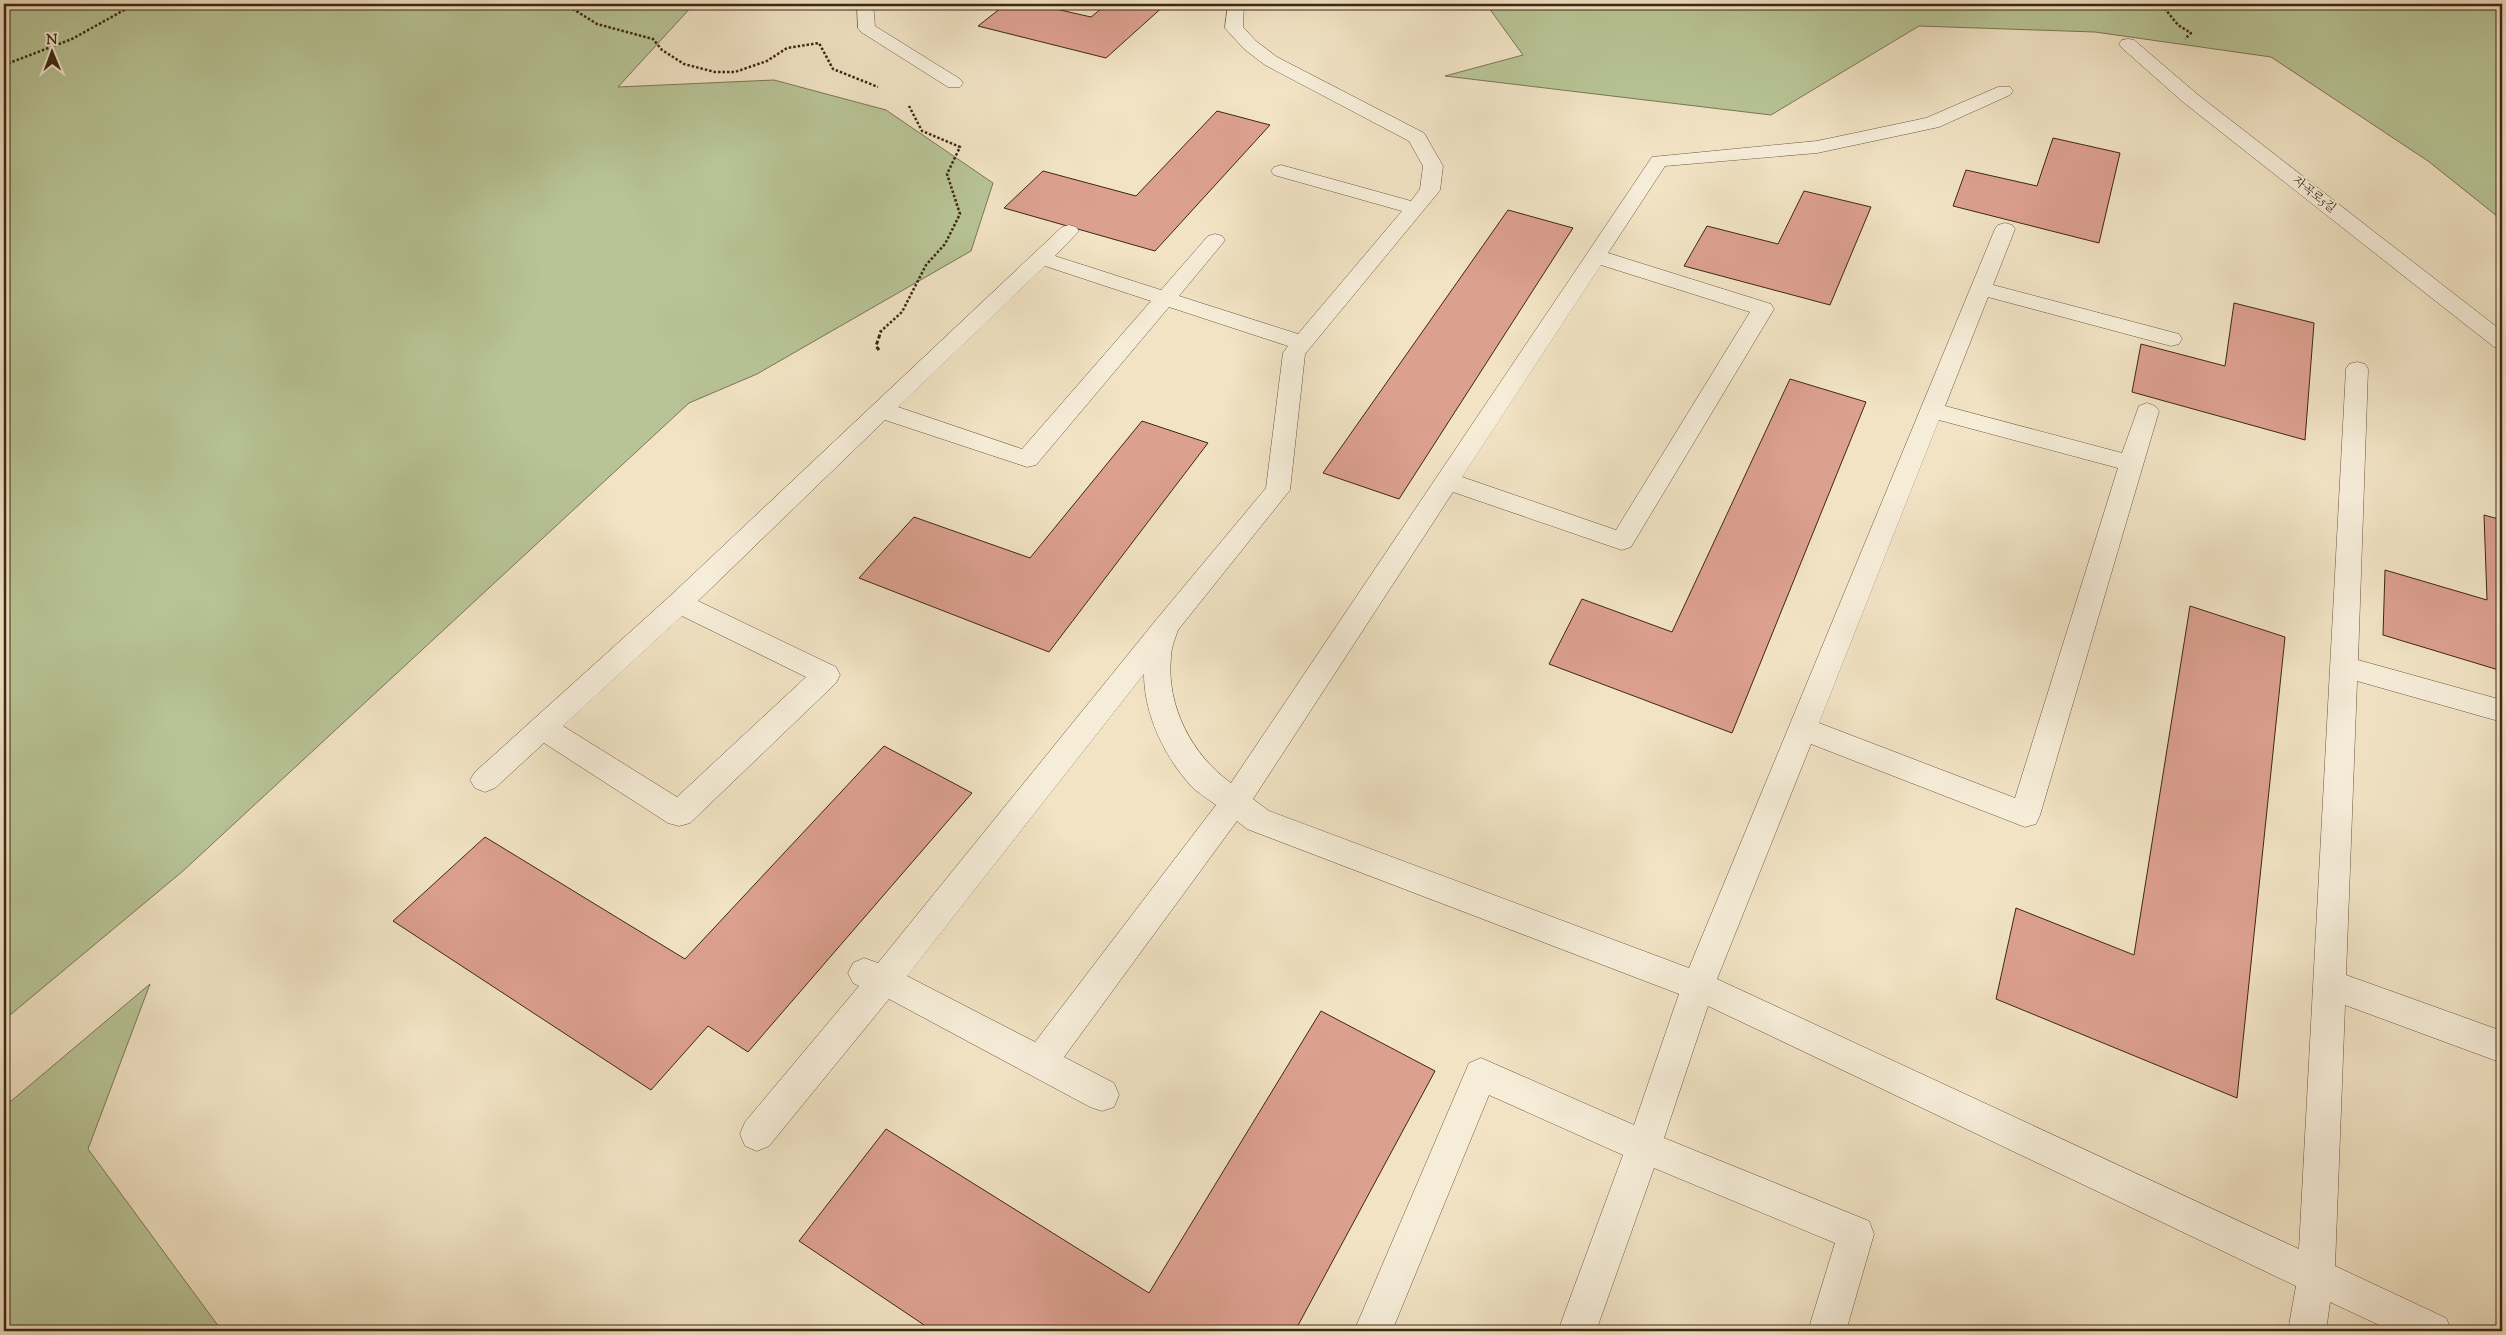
<svg xmlns="http://www.w3.org/2000/svg" width="2506" height="1335" font-family="'Sorts Mill Goudy','Noto Serif KR',serif">
  <style>
    .green { fill: #b8c496; stroke: #7b7654 }
    .building { fill: #dca08f; stroke: #3e2713 }
    .lines { fill: none; stroke-linecap: round; stroke-linejoin: round }
    .minor-casing { stroke: #6b563f; stroke-width: 1 }
    .path-far1 { stroke: #3e2713; stroke-width: 2.5; stroke-dasharray: 2.5 2; stroke-linecap: butt }
    .path { stroke: #3e2713; stroke-width: 3; stroke-dasharray: 4 2.5; stroke-linecap: butt }
    .minor { fill: #f6edd9; fill-rule: evenodd }
    .labels { text-anchor: middle; dominant-baseline: central; stroke-width: 4; stroke-linejoin: round; paint-order: stroke }
    .far-street-label { font-size: 12px; fill: #3e2713; stroke: #f6edd9 }
  </style>
  <rect width="100%" height="100%" fill="#f1e3c4"/>
  <filter id="stains"><feTurbulence type="fractalNoise" baseFrequency=".004" numOctaves="4"/><feColorMatrix values="0 0 0 0 .2 0 0 0 0 .09 0 0 0 0 .02 0 0 0 .5 -.17"/></filter>
  <radialGradient id="worn" r=".72"><stop offset=".6" stop-color="#630" stop-opacity="0"/><stop offset="1" stop-color="#630" stop-opacity=".3"/></radialGradient>
  <g class="green">
    <polygon points="4,4 694,4 618,87 774,80 886,110 993,183 971,251 757,374 689,403 183,871 4,1020"/>
    <polygon points="1486,4 2502,4 2502,220 2428,161 2271,57 2095,32 1919,26 1771,115 1445,76 1523,55"/>
    <polygon points="150,984 88,1149 222,1331 4,1331 4,1107"/>
  </g>
  <g class="building">
    <polygon points="1006,4 1034,4 1091,17 1107,4 1166,4 1106,58 978,26"/>
    <polygon points="1217,111 1270,125 1155,251 1004,208 1043,171 1136,196"/>
    <polygon points="2053,138 2120,153 2099,243 1953,206 1966,170 2037,186"/>
    <polygon points="1804,191 1871,207 1830,305 1684,266 1707,226 1778,244"/>
    <polygon points="1508,210 1573,228 1399,499 1323,473"/>
    <polygon points="2234,303 2314,323 2305,440 2132,392 2141,344 2225,366"/>
    <polygon points="1790,379 1866,402 1732,733 1549,664 1582,599 1672,632"/>
    <polygon points="1142,421 1208,443 1049,652 859,578 914,517 1030,558"/>
    <polygon points="2484,515 2502,520 2502,671 2383,635 2385,570 2487,600"/>
    <polygon points="2190,606 2285,637 2237,1098 1996,999 2016,908 2134,955"/>
    <polygon points="884,746 972,793 748,1052 708,1026 651,1090 393,921 485,837 685,959"/>
    <polygon points="1321,1011 1435,1071 1295,1331 933,1331 799,1241 886,1129 1149,1293"/>
  </g>
  <g class="lines">
    <defs>
      <g id="minor">
        <polygon points="857,4 873,4 875,26 960,79 963,83 960,87 948,87 861,32 858,28"/>
        <path d="M1228,4h16l-1,23 13,14 21,16 147,76 19,33 -3,24 -3,4 -132,160 -15,136 -112,140c-3,9 -7,18 -7,27 -5,49 21,98 60,126l421,-626 165,-16 109,-23 72,-31h12l3,4 -3,4 -71,32 -122,26 -152,13 -57,87 163,51 3,5 -143,238 -9,3 -9,-3 -160,-55 -200,307 16,12 420,157 306,-739 3,-4 7,-2 7,2 3,4 -22,56 186,49 3,5 -3,5 -8,2 -183,-49 -43,109 177,47 17,-47 8,-3 8,3 4,5 -119,404 -4,9 -11,3 -214,-83 -94,235 582,270 47,-880 3,-5 8,-2 8,2 3,5 -10,291 144,40v22l-145,-41 -11,294 156,56v32l-157,-58 -10,261 111,52 6,13h-60l-62,-29 -4,29h-38l8,-45 -588,-280 -44,132 205,83 5,13 -28,97h-38l27,-88 -181,-75 -58,163h-38l65,-176 -134,-60 -97,236h-38l115,-268 12,-5 153,67 45,-131 -432,-165 -10,-8 -173,236 50,26 5,12 -5,12 -12,4 -12,-4 -201,-108 -120,147 -12,5 -12,-5 -5,-12 5,-12 114,-136 -6,-3 -5,-10 5,-10 11,-5 14,5 278,-343 110,-132 17,-135 5,-7 -119,-39 -133,158 -9,2 -142,-47 -187,181 138,66 4,8 -4,8 -146,140 -11,3 -11,-3 -124,-80 -49,45 -10,4 -10,-4 -5,-8 5,-8 195,-176 392,-369 7,-2 7,2 3,4 -24,25 106,34 47,-54 7,-2 7,2 3,4 -3,4 -43,52 119,38 104,-123 -128,-36 -3,-4 3,-4 7,-2 130,36 9,-12 3,-23 -14,-25 -144,-76 -21,-16 -19,-21zM1601,265l149,47 -134,218 -154,-53zM1045,266l106,35 -129,148 -124,-42zM1939,420l179,48 -103,330 -196,-75zM682,616l124,61 -129,120 -114,-71zM1144,674c0,40 20,82 47,112 7,7 17,13 25,19l-181,237 -128,-66z"/>
        <polygon points="2128,39 2134,40 2197,94 2502,331 2502,349 2494,347 2183,102 2122,48 2119,44 2122,40"/>
      </g>
    </defs>
    <use href="#minor" class="minor-casing"/>
    <g class="path-far1">
      <polyline points="565,4 597,24 653,39 662,50 684,64 715,72 735,72 767,61 787,48 819,43 833,69 878,87"/>
      <polyline points="2167,4 2165,9 2178,25 2191,33 2185,39"/>
      <polyline points="4,65 72,39 135,4"/>
      <polyline points="880,332 902,312 926,265 945,244 960,214 947,174 960,147 922,131 909,106"/>
    </g>
    <polyline class="path" points="879,350 876,346 881,331"/>
    <use href="#minor" class="minor"/>
  </g>
  <g class="labels">
    <g class="far-street-label">
      <text transform="translate(2314 195) rotate(38)">자곡로5길</text>
    </g>
  </g>
  <rect width="2506" height="1335" fill="none" stroke="#f1e3c4" stroke-width="20"/>
  <rect x="5" y="5" width="2496" height="1325" fill="none" stroke="#3e2713" stroke-width="2.5"/>
  <rect x="10" y="10" width="2486" height="1315" fill="none" stroke="#3e2713"/>
  <g transform="translate(52 52) rotate(359)" stroke="#f6edd9" stroke-width="4" paint-order="stroke">
  <path d="M0-4L9 19L0 12L-9 19Z" fill="#3e2713"/>
  <text y="-8" font-size="14" font-weight="bold" text-anchor="middle" fill="#3e2713">N</text>
  </g>
  <rect width="100%" height="100%" filter="url(#stains)"/>
  <rect width="100%" height="100%" fill="url(#worn)"/>
</svg>
